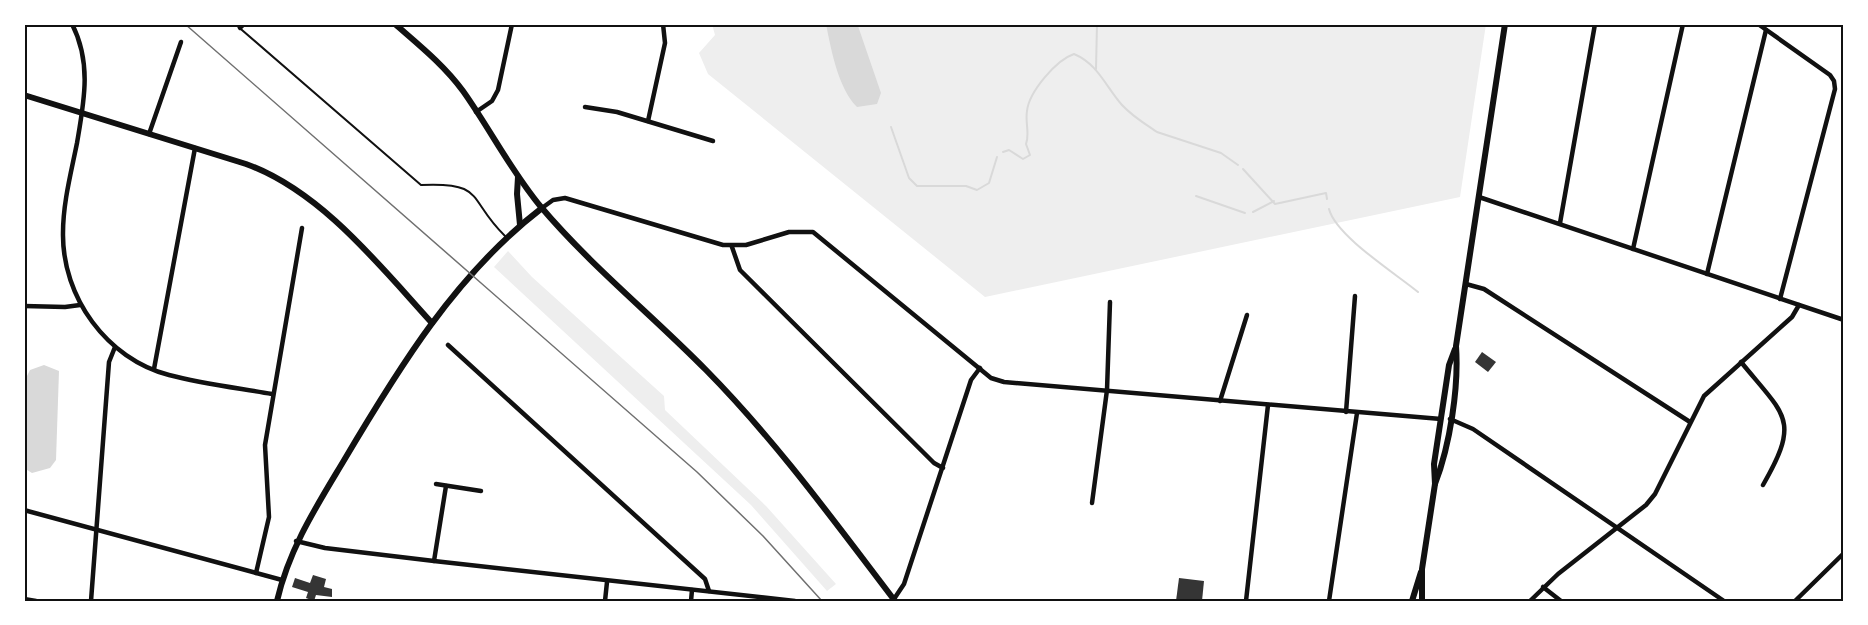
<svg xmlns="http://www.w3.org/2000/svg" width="1868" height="625" font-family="'PT Serif',serif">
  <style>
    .green { fill: #eee }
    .water { fill: #d9d9d9 }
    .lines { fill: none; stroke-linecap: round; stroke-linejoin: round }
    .stream { stroke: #d9d9d9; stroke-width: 2 }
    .building { fill: #353535 }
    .service { stroke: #111; stroke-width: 2 }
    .minor { stroke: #111; stroke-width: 4.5 }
    .tertiary { stroke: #111; stroke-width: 6 }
    .tram { stroke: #707070; stroke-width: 1.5 }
    .neatline { fill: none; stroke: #111; stroke-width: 2 }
  </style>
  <rect width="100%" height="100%" fill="#fff"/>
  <g class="green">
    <polygon points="712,24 1486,24 1460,197 985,297 708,74 699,53 715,35"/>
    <polygon points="508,251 532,277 664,396 665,410 766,506 836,584 827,591 751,505 494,267"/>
  </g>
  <g class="water">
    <path d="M826,24l32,2 23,67 -4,11 -20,3c-19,-19 -26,-58 -31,-83z"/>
    <polygon points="44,365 59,371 56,460 50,468 32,473 24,468 24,382 30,370"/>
  </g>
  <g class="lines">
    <g class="stream">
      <polyline points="1096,69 1097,24"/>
      <polyline points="891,127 909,178 917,186 966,186 977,190 989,183 997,157"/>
      <path d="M1003,152l6,-2 14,9 7,-4 -4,-11c4,-10 -1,-21 1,-33 2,-19 29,-51 47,-57 24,10 32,33 48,51 10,11 23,19 35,27l64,21 17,12"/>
      <polyline points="1243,169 1275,204 1326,193 1327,199"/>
      <polyline points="1196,196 1245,213"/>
      <path d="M1329,209c7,27 66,64 89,83"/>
      <polyline points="1253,212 1274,201"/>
    </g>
  </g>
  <g class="building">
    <polygon points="1482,352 1496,362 1488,372 1475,362"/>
    <polygon points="313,575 326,579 324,587 332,589 332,597 316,595 314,601 306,598 308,592 292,587 295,578 310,583"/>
    <polygon points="1179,578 1204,581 1202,601 1176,601"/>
  </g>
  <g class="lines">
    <path class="service" d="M235,24l186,161c65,-3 46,14 84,51"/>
    <g class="minor">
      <path d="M72,24c20,39 12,78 5,119 -6,30 -14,60 -14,90 -1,64 44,126 106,142 34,9 69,13 103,19"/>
      <polyline points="1758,24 1830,75 1834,81 1835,89 1780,299"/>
      <polyline points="240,28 244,24"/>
      <polyline points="585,107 617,112 713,141"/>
      <polyline points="476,112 492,101 498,90 512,24"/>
      <polyline points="648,121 665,43 663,24"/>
      <polyline points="149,134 181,42"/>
      <polyline points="1479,197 1844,320"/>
      <polyline points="542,208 553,200 565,198 723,245 746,245 789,232 813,232 991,378 1004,382 1441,419"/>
      <polyline points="1560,223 1595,24"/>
      <polyline points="732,247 740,270 934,463 943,468"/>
      <polyline points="1633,249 1683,24"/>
      <polyline points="1707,274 1766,30"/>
      <polyline points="1466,284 1484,289 1690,422"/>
      <polyline points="24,306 65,307 80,305"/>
      <polyline points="448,345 705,579 709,591"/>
      <path d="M1741,362c44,54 60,57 22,123"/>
      <polyline points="154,369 195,148"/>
      <polyline points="1220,401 1247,315"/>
      <polyline points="1346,412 1355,296"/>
      <polyline points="1450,419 1473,429 1724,601"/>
      <polyline points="436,484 481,491"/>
      <polyline points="1092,503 1107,390 1110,302"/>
      <polyline points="24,510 282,580"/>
      <polyline points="296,541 325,548 434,561 795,601"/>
      <polyline points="434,561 446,486"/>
      <polyline points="256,573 269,517 265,445 302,228"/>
      <polyline points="1543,587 1561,601"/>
      <polyline points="24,599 36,601"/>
      <polyline points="894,599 904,584 971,380 980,368"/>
      <polyline points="91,601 109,362 115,347"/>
      <polyline points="605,601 607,582"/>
      <polyline points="691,601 692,590"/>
      <polyline points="1246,601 1268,405"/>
      <polyline points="1329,601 1357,413"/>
      <polyline points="1530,601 1558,574 1646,505 1655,494 1704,396 1792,317 1799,305"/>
      <polyline points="1795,601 1844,553"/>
    </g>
    <g class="tertiary">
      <path d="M395,24c24,21 49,41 68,67 27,38 48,80 78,116 50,59 111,108 165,163 70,71 128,151 189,231"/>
      <path d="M24,95l222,69c75,27 134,102 186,159"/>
      <polyline points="518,177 517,194 520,225"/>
      <path d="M1435,484c15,-39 24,-97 21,-138l49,-322"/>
      <path d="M277,601c12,-52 39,-94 66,-139 55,-93 113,-188 199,-254"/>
      <polyline points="1412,601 1421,572"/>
      <polyline points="1422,601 1422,569 1435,484 1434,464 1449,365 1455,349"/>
    </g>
    <polyline class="tram" points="185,24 697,472 763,536 822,601"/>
  </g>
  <rect width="1868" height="625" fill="none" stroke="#ffffff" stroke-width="51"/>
  <rect x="26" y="26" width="1816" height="574" class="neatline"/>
</svg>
